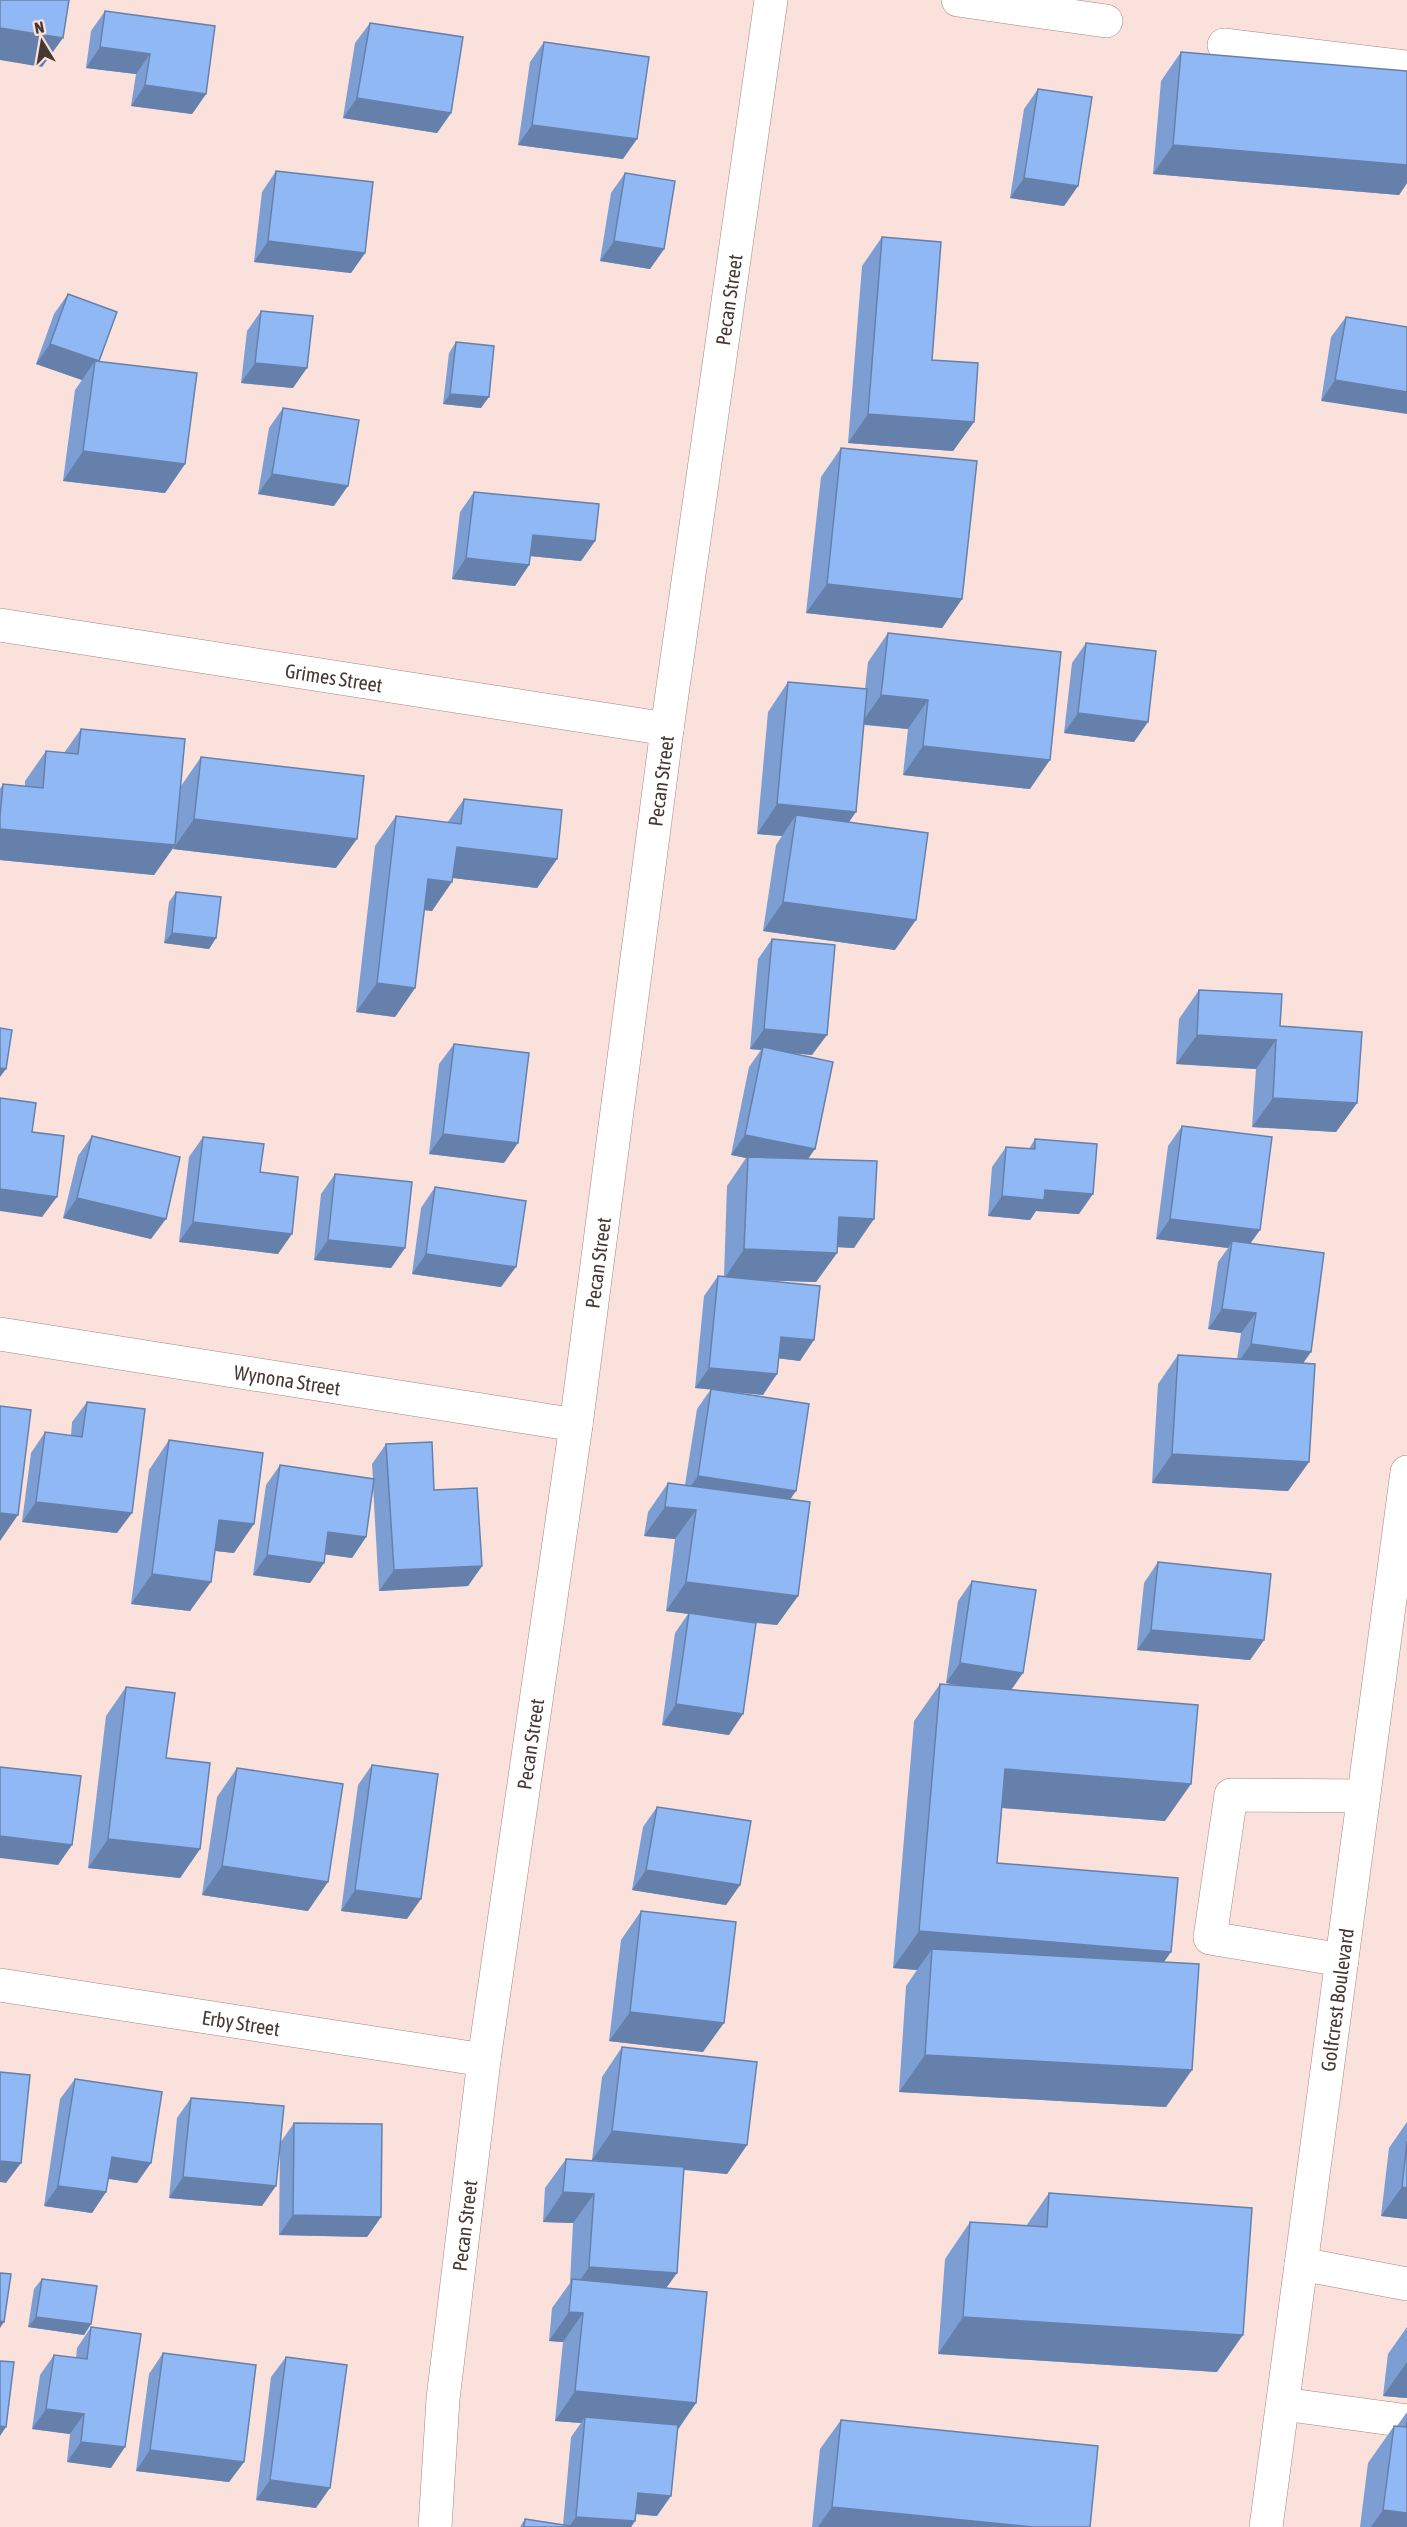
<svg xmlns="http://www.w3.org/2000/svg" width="1407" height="2527" font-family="'Asap Condensed',sans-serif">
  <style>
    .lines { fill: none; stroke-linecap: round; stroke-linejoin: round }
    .minor-casing { stroke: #a38680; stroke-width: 34 }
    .minor { stroke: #fff; stroke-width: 33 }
    .wall { fill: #7c9ed2 }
    .shaded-wall { fill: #6581ab }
    .building { fill: #90b8f4; stroke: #6581ab; stroke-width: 1.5 }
    .labels { text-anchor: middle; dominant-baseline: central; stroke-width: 4.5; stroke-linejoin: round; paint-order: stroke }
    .street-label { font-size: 20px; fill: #453835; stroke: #fbe1dc }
  </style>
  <rect width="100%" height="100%" fill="#fbe1dc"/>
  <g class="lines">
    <defs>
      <g id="minor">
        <polyline points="958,0 1106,21"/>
        <polyline points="1224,45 1407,67"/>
        <path id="s1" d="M0,625l667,104"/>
        <path id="s2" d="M0,1334l576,91"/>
        <polyline points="1342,1960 1210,1938 1231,1795 1363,1796"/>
        <path id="s3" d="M0,1985l484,75"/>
        <polyline points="1301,2264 1407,2284"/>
        <polyline points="1283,2404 1407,2421"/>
        <path id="s4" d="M435,2527l8,-128 41,-339 92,-635 91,-696 104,-729"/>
        <path id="s5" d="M1266,2527l141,-1055"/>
      </g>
    </defs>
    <use href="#minor" class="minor-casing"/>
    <use href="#minor" class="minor"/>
  </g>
  <g class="wall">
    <polygon points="105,11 206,94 192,114 131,106 136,74 86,68 91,31"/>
    <polygon points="370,23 451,113 437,133 343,118 355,43"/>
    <polygon points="544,42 623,159 518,145 530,62"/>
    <polygon points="1181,52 1407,71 1407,183 1399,195 1153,174 1161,81"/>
    <polygon points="1038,89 1078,186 1064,206 1010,198 1024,109"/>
    <polygon points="276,171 365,253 351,273 254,262 262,192"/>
    <polygon points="625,173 664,249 650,269 600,261 611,193"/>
    <polygon points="882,237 932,360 974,422 953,451 848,443 862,266"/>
    <polygon points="68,294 99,361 185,464 165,493 63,481 75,390 82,380 36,364 54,314"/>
    <polygon points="261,311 293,388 241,383 247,331"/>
    <polygon points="1346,317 1407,327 1321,401 1331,337"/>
    <polygon points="456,342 481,408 443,404 449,353"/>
    <polygon points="283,408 334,506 258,494 269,428"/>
    <polygon points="841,448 962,599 942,628 806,613 821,477"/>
    <polygon points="474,492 595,541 581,561 530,556 529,565 515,586 452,579 460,512"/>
    <polygon points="888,633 1030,789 903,775 908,729 864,725 849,823 895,950 763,931 776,845 782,836 757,834 768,712 788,682 865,689 868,662"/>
    <polygon points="1086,643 1134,742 1064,733 1072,663"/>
    <polygon points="81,729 181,786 201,757 336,868 173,849 174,847 154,875 0,860 0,789 3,784 25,786 25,781 46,751 64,753"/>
    <polygon points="464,799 557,859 537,888 453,878 432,911 424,910 415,988 395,1017 356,1012 375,846 396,816 447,823"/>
    <polygon points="176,892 216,938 209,949 164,943 169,902"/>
    <polygon points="772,939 812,1055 792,1053 808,1159 854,1248 837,1247 837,1253 816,1282 760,1280 800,1361 779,1358 763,1395 724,1391 790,1499 798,1596 777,1625 755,1623 729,1735 662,1725 675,1633 688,1614 666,1611 675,1539 644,1536 648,1512 668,1483 685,1485 697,1409 711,1389 695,1388 704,1296 718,1276 724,1277 727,1186 746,1158 731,1155 749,1067 761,1050 750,1049 758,959"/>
    <polygon points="1199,990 1280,1026 1357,1103 1336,1132 1252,1127 1256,1069 1176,1064 1179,1019"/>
    <polygon points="454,1044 504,1163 429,1154 439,1064"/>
    <polygon points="1182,1126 1260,1230 1250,1244 1304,1363 1309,1462 1288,1491 1152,1483 1158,1384 1178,1355 1237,1359 1241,1333 1208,1329 1218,1262 1228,1248 1156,1239 1168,1146"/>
    <polygon points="92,1136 151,1239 63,1218 78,1156"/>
    <polygon points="203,1137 260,1172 278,1254 179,1242 189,1157"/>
    <polygon points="1035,1139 1079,1214 1036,1211 1030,1220 988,1216 992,1167 1006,1147 1029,1149"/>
    <polygon points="335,1174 405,1248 391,1268 314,1260 321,1194"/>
    <polygon points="435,1187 501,1287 412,1274 421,1208"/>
    <polygon points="87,1402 117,1533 22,1522 31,1453 45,1432 71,1436 72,1422"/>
    <polygon points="169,1440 234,1553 215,1551 190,1611 131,1604 149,1470"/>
    <polygon points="386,1444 434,1490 482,1566 468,1586 379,1591 373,1486 366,1537 352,1558 325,1554 324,1563 310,1583 253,1575 266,1485 280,1465 373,1479 372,1464"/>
    <polygon points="1158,1562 1264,1640 1250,1660 1137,1650 1144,1583"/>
    <polygon points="972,1581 1011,1690 1165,1821 1002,1808 997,1863 1164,1962 1166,2107 899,2092 906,1986 917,1970 893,1968 914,1721 940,1684 959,1685 946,1683 958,1601"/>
    <polygon points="126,1687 166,1758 200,1849 180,1878 88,1868 106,1716"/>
    <polygon points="372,1765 407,1919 341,1911 358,1785"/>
    <polygon points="237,1768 308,1911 202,1895 217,1797"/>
    <polygon points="657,1807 740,1885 726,1905 632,1890 643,1827"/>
    <polygon points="641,1911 703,2052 609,2041 621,1940"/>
    <polygon points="622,2047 747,2145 727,2174 684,2170 677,2273 666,2288 696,2403 677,2431 657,2516 636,2514 635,2521 631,2527 520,2527 525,2519 563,2525 571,2437 581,2423 555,2421 563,2342 549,2341 552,2308 570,2283 573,2223 543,2222 545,2188 566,2159 612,2162 592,2160 602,2077"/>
    <polygon points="75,2079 137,2183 108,2179 106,2192 92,2213 44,2206 60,2099"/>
    <polygon points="191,2098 262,2206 169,2198 177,2118"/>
    <polygon points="1407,2122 1407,2219 1381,2216 1389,2148"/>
    <polygon points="294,2123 381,2217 367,2237 279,2235 280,2143"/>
    <polygon points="1049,2193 1217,2372 938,2354 945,2259 970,2222 1026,2226"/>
    <polygon points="42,2279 91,2324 84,2335 28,2327 34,2289"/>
    <polygon points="91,2327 111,2468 67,2462 70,2434 32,2429 40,2375 54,2355 76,2358 77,2348"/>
    <polygon points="1407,2327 1407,2398 1383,2396 1388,2354"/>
    <polygon points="163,2353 244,2462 229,2482 136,2471 149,2374"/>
    <polygon points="286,2357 316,2508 256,2500 271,2377"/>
    <polygon points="1407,2412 1407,2527 1360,2527 1368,2463 1394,2426 1397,2426"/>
    <polygon points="841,2420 1090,2527 812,2527 820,2449"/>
  </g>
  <g class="shaded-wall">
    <polygon points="0,28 63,38 42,67 0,60"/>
    <polygon points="100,47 150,54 136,74 86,68"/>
    <polygon points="145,85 206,94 192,114 131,106"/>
    <polygon points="357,98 451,113 437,133 343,118"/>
    <polygon points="532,125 637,139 623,159 518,145"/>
    <polygon points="1173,145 1407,165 1407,183 1399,195 1153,174"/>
    <polygon points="1024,178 1078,186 1064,206 1010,198"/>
    <polygon points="268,241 365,253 351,273 254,262"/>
    <polygon points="614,241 664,249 650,269 600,261"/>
    <polygon points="50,344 99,361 95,361 82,380 36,364"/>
    <polygon points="255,363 307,368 293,388 241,383"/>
    <polygon points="1335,380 1407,392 1407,414 1321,401"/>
    <polygon points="450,394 489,397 481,408 443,404"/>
    <polygon points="868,414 974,422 953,451 848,443"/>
    <polygon points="83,451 185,464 165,493 63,481"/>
    <polygon points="272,474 348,486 334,506 258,494"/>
    <polygon points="533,535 595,541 581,561 519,555"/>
    <polygon points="466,558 529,565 515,586 452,579"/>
    <polygon points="827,584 962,599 942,628 806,613"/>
    <polygon points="881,695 928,700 908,729 861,724"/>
    <polygon points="1078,713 1148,722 1134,742 1064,733"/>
    <polygon points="923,746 1050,760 1030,789 903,775"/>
    <polygon points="777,804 856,812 836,841 796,815 782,836 757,834"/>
    <polygon points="194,819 357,839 336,868 173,849"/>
    <polygon points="0,829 175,845 154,875 0,860"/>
    <polygon points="457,847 557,859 537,888 436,876"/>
    <polygon points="428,879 452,882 432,911 407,908"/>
    <polygon points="783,902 916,920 895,950 763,931"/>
    <polygon points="172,933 216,938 209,949 164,943"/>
    <polygon points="377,983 415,988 395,1017 356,1012"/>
    <polygon points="764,1029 827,1035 812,1055 762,1050 763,1047 761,1050 750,1049"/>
    <polygon points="1197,1035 1276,1040 1256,1069 1176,1064"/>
    <polygon points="0,1068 6,1069 0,1077"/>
    <polygon points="1273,1098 1357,1103 1336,1132 1252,1127"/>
    <polygon points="443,1134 518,1143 504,1163 429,1154"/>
    <polygon points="745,1135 815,1149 801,1169 748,1157 746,1158 731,1155"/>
    <polygon points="0,1189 57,1197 42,1217 0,1211"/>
    <polygon points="1045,1190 1093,1194 1079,1214 1036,1211 1030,1220 988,1216 1002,1196"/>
    <polygon points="77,1198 166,1219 151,1239 63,1218"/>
    <polygon points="839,1217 874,1219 854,1248 818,1246"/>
    <polygon points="1170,1219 1260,1230 1245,1250 1232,1241 1228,1248 1156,1239"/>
    <polygon points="193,1222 292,1234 278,1254 179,1242"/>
    <polygon points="328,1240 405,1248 391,1268 314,1260"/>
    <polygon points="744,1249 837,1253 816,1282 724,1279"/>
    <polygon points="426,1254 516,1267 501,1287 412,1274"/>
    <polygon points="1222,1309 1256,1313 1241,1333 1208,1329"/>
    <polygon points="781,1337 814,1340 800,1361 767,1357"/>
    <polygon points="1251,1344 1311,1352 1297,1372 1237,1364"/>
    <polygon points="709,1368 777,1374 763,1395 695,1388"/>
    <polygon points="1172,1454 1309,1462 1288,1491 1152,1483"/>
    <polygon points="698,1476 796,1491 782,1511 684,1496"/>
    <polygon points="36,1502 132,1513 117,1533 22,1522"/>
    <polygon points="665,1507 696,1510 675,1539 644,1536"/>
    <polygon points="0,1513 18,1515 0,1541"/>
    <polygon points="219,1520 254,1524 234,1553 199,1549"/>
    <polygon points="328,1532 366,1537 352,1558 314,1553"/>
    <polygon points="267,1555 324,1563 310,1583 253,1575"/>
    <polygon points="482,1566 468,1586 379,1591 394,1570"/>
    <polygon points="152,1574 211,1582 190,1611 131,1604"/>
    <polygon points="686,1582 798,1596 777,1625 666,1611"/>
    <polygon points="1151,1630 1264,1640 1250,1660 1137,1650"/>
    <polygon points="960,1663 1023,1673 1009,1693 946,1683"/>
    <polygon points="676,1704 743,1714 729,1735 662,1725"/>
    <polygon points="1005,1769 1191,1784 1165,1821 979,1806"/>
    <polygon points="0,1836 72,1845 58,1865 0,1858"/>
    <polygon points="108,1839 200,1849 180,1878 88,1868"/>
    <polygon points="222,1866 328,1882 308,1911 202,1895"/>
    <polygon points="646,1870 740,1885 726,1905 632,1890"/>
    <polygon points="355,1890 421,1899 407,1919 341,1911"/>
    <polygon points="919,1931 1171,1952 1145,1989 932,1949 917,1970 893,1968"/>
    <polygon points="630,2012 724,2023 703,2052 609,2041"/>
    <polygon points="925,2055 1192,2070 1166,2107 899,2092"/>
    <polygon points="612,2131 747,2145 727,2174 592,2160"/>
    <polygon points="112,2157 151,2163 137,2183 98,2177"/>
    <polygon points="0,2161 21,2163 6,2183 0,2182"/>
    <polygon points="183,2177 276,2186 262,2206 169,2198"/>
    <polygon points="58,2186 106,2192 92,2213 44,2206"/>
    <polygon points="1402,2187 1407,2188 1407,2219 1381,2216"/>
    <polygon points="563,2192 594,2194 573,2223 543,2222"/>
    <polygon points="293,2215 381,2217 367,2237 279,2235"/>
    <polygon points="589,2267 677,2273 656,2302 571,2294"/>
    <polygon points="569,2312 583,2313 563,2342 549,2341"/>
    <polygon points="36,2317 91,2324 84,2335 28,2327"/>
    <polygon points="963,2317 1243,2335 1217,2372 938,2354"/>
    <polygon points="0,2321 4,2322 0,2328"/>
    <polygon points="1407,2362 1407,2398 1383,2396"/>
    <polygon points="575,2391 696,2403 676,2432 585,2417 581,2423 555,2421"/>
    <polygon points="46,2409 84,2414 70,2434 32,2429"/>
    <polygon points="0,2426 6,2427 0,2436"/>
    <polygon points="81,2442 125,2447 111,2468 67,2462"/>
    <polygon points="150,2450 244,2462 229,2482 136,2471"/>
    <polygon points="270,2480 330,2488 316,2508 256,2500"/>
    <polygon points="638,2493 671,2496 657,2516 624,2513"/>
    <polygon points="832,2507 1033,2527 818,2527"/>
    <polygon points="1383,2510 1407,2513 1407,2527 1371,2527"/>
    <polygon points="576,2517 635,2521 631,2527 569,2527"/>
  </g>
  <g class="building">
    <polygon points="0,0 69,0 63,38 0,28"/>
    <polygon points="105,11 215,26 206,94 145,85 150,54 100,47"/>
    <polygon points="370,23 463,37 451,113 357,98"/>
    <polygon points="544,42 649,57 637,139 532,125"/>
    <polygon points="1181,52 1407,71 1407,165 1173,145"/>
    <polygon points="1038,89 1092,97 1078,186 1024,178"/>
    <polygon points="276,171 373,182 365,253 268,241"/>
    <polygon points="625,173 675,181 664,249 614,241"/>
    <polygon points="882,237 941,242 932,360 978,363 974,422 868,414"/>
    <polygon points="68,294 117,312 99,361 50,344"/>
    <polygon points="261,311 313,316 307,368 255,363"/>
    <polygon points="1346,317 1407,327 1407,392 1335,380"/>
    <polygon points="456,342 494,346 489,397 450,394"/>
    <polygon points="95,361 197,373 185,464 83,451"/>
    <polygon points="283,408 359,420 348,486 272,474"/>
    <polygon points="841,448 977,461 962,599 827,584"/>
    <polygon points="474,492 599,504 595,541 533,535 529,565 466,558"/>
    <polygon points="888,633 1061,652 1050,760 923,746 928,700 881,695"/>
    <polygon points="1086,643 1156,651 1148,722 1078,713"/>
    <polygon points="788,682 867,689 856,812 777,804"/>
    <polygon points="81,729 185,739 175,845 0,829 0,816 3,784 43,788 46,751 78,754"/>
    <polygon points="201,757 364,776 357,839 194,819"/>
    <polygon points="464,799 562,810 557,859 457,847 452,882 428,879 415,988 377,983 396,816 461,824"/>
    <polygon points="796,815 928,833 916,920 783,902"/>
    <polygon points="176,892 221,897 216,938 172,933"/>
    <polygon points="772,939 835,945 827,1035 764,1029"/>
    <polygon points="1199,990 1282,994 1280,1026 1362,1032 1357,1103 1273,1098 1276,1040 1197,1035"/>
    <polygon points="0,1028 12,1030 6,1069 0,1068"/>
    <polygon points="454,1044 529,1053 518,1143 443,1134"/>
    <polygon points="763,1047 833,1062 815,1149 745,1135"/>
    <polygon points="0,1098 36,1103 32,1132 64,1136 57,1197 0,1189"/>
    <polygon points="1182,1126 1272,1137 1260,1230 1170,1219"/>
    <polygon points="92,1136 180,1157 166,1219 77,1198"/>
    <polygon points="203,1137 264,1144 260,1172 298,1177 292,1234 193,1222"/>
    <polygon points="1035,1139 1097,1144 1093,1194 1045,1190 1044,1200 1002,1196 1006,1147 1035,1149"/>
    <polygon points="748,1157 877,1161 874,1219 839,1217 837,1253 744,1249"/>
    <polygon points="335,1174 412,1182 405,1248 328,1240"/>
    <polygon points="435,1187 526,1201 516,1267 426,1254"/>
    <polygon points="1232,1241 1324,1253 1311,1352 1251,1344 1256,1313 1222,1309"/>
    <polygon points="718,1276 820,1286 814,1340 781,1337 777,1374 709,1368"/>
    <polygon points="1178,1355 1315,1364 1309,1462 1172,1454"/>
    <polygon points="711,1389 809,1404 796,1491 698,1476"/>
    <polygon points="87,1402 145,1409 132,1513 36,1502 45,1432 82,1437"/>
    <polygon points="0,1406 31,1410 18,1515 0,1513"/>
    <polygon points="169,1440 263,1453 254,1524 219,1520 211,1582 152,1574"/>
    <polygon points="432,1442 434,1490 477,1488 482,1566 394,1570 386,1444"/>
    <polygon points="280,1465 374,1479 366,1537 328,1532 324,1563 267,1555"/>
    <polygon points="668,1483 810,1502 798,1596 686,1582 696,1510 665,1507"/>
    <polygon points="1158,1562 1271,1574 1264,1640 1151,1630"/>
    <polygon points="972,1581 1036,1590 1023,1673 960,1663"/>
    <polygon points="689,1613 756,1623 743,1714 676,1704"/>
    <polygon points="940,1684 1198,1705 1191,1784 1005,1769 997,1863 1178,1878 1171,1952 919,1931"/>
    <polygon points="126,1687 175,1693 166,1758 210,1763 200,1849 108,1839"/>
    <polygon points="372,1765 438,1774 421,1899 355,1890"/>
    <polygon points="0,1767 81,1776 72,1845 0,1836"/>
    <polygon points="237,1768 343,1784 328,1882 222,1866"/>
    <polygon points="657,1807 751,1821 740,1885 646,1870"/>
    <polygon points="641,1911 736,1922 724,2023 630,2012"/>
    <polygon points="932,1949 1199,1964 1192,2070 925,2055"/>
    <polygon points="622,2047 757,2062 747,2145 612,2131"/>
    <polygon points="0,2072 30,2075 21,2163 0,2161"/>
    <polygon points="75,2079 162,2092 151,2163 112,2157 106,2192 58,2186"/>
    <polygon points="191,2098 284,2106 276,2186 183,2177"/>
    <polygon points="294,2123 382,2124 381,2217 293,2215"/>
    <polygon points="1407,2141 1407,2188 1402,2187"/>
    <polygon points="566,2159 684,2167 677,2273 589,2267 594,2194 563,2192"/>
    <polygon points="1049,2193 1252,2208 1243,2335 963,2317 970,2222 1047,2227"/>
    <polygon points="0,2273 11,2274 4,2322 0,2321"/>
    <polygon points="42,2279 97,2286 91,2324 36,2317"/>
    <polygon points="572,2279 707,2292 696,2403 575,2391 583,2313 569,2312"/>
    <polygon points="91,2327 141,2334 125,2447 81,2442 84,2414 46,2409 54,2355 87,2359"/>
    <polygon points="163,2353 256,2365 244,2462 150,2450"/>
    <polygon points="286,2357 347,2365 330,2488 270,2480"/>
    <polygon points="0,2361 14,2362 6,2427 0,2426"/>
    <polygon points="585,2417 678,2425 671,2496 638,2493 635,2521 576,2517"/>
    <polygon points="841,2420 1098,2446 1090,2527 1033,2527 832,2507"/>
    <polygon points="1407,2421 1407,2513 1383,2510 1394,2426 1406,2427"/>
    <polygon points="525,2519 577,2527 524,2527"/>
  </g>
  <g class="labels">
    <g class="street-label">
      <text stroke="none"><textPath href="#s4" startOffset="2247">Pecan Street</textPath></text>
      <text stroke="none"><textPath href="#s1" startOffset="338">Grimes Street</textPath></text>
      <text stroke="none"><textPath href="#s4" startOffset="1761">Pecan Street</textPath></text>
      <text stroke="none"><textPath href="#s4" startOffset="1275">Pecan Street</textPath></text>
      <text stroke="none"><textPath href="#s2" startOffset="291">Wynona Street</textPath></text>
      <text stroke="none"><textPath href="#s4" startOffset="789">Pecan Street</textPath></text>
      <text stroke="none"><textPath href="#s5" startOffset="532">Golfcrest Boulevard</textPath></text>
      <text stroke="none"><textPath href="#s3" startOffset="244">Erby Street</textPath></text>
      <text stroke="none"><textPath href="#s4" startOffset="303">Pecan Street</textPath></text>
    </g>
  </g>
  <g transform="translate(42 42) rotate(349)" stroke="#fbe1dc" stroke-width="4.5" paint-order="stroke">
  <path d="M0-4.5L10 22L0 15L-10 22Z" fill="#453835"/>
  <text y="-9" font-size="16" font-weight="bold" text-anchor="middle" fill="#453835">N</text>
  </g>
</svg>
